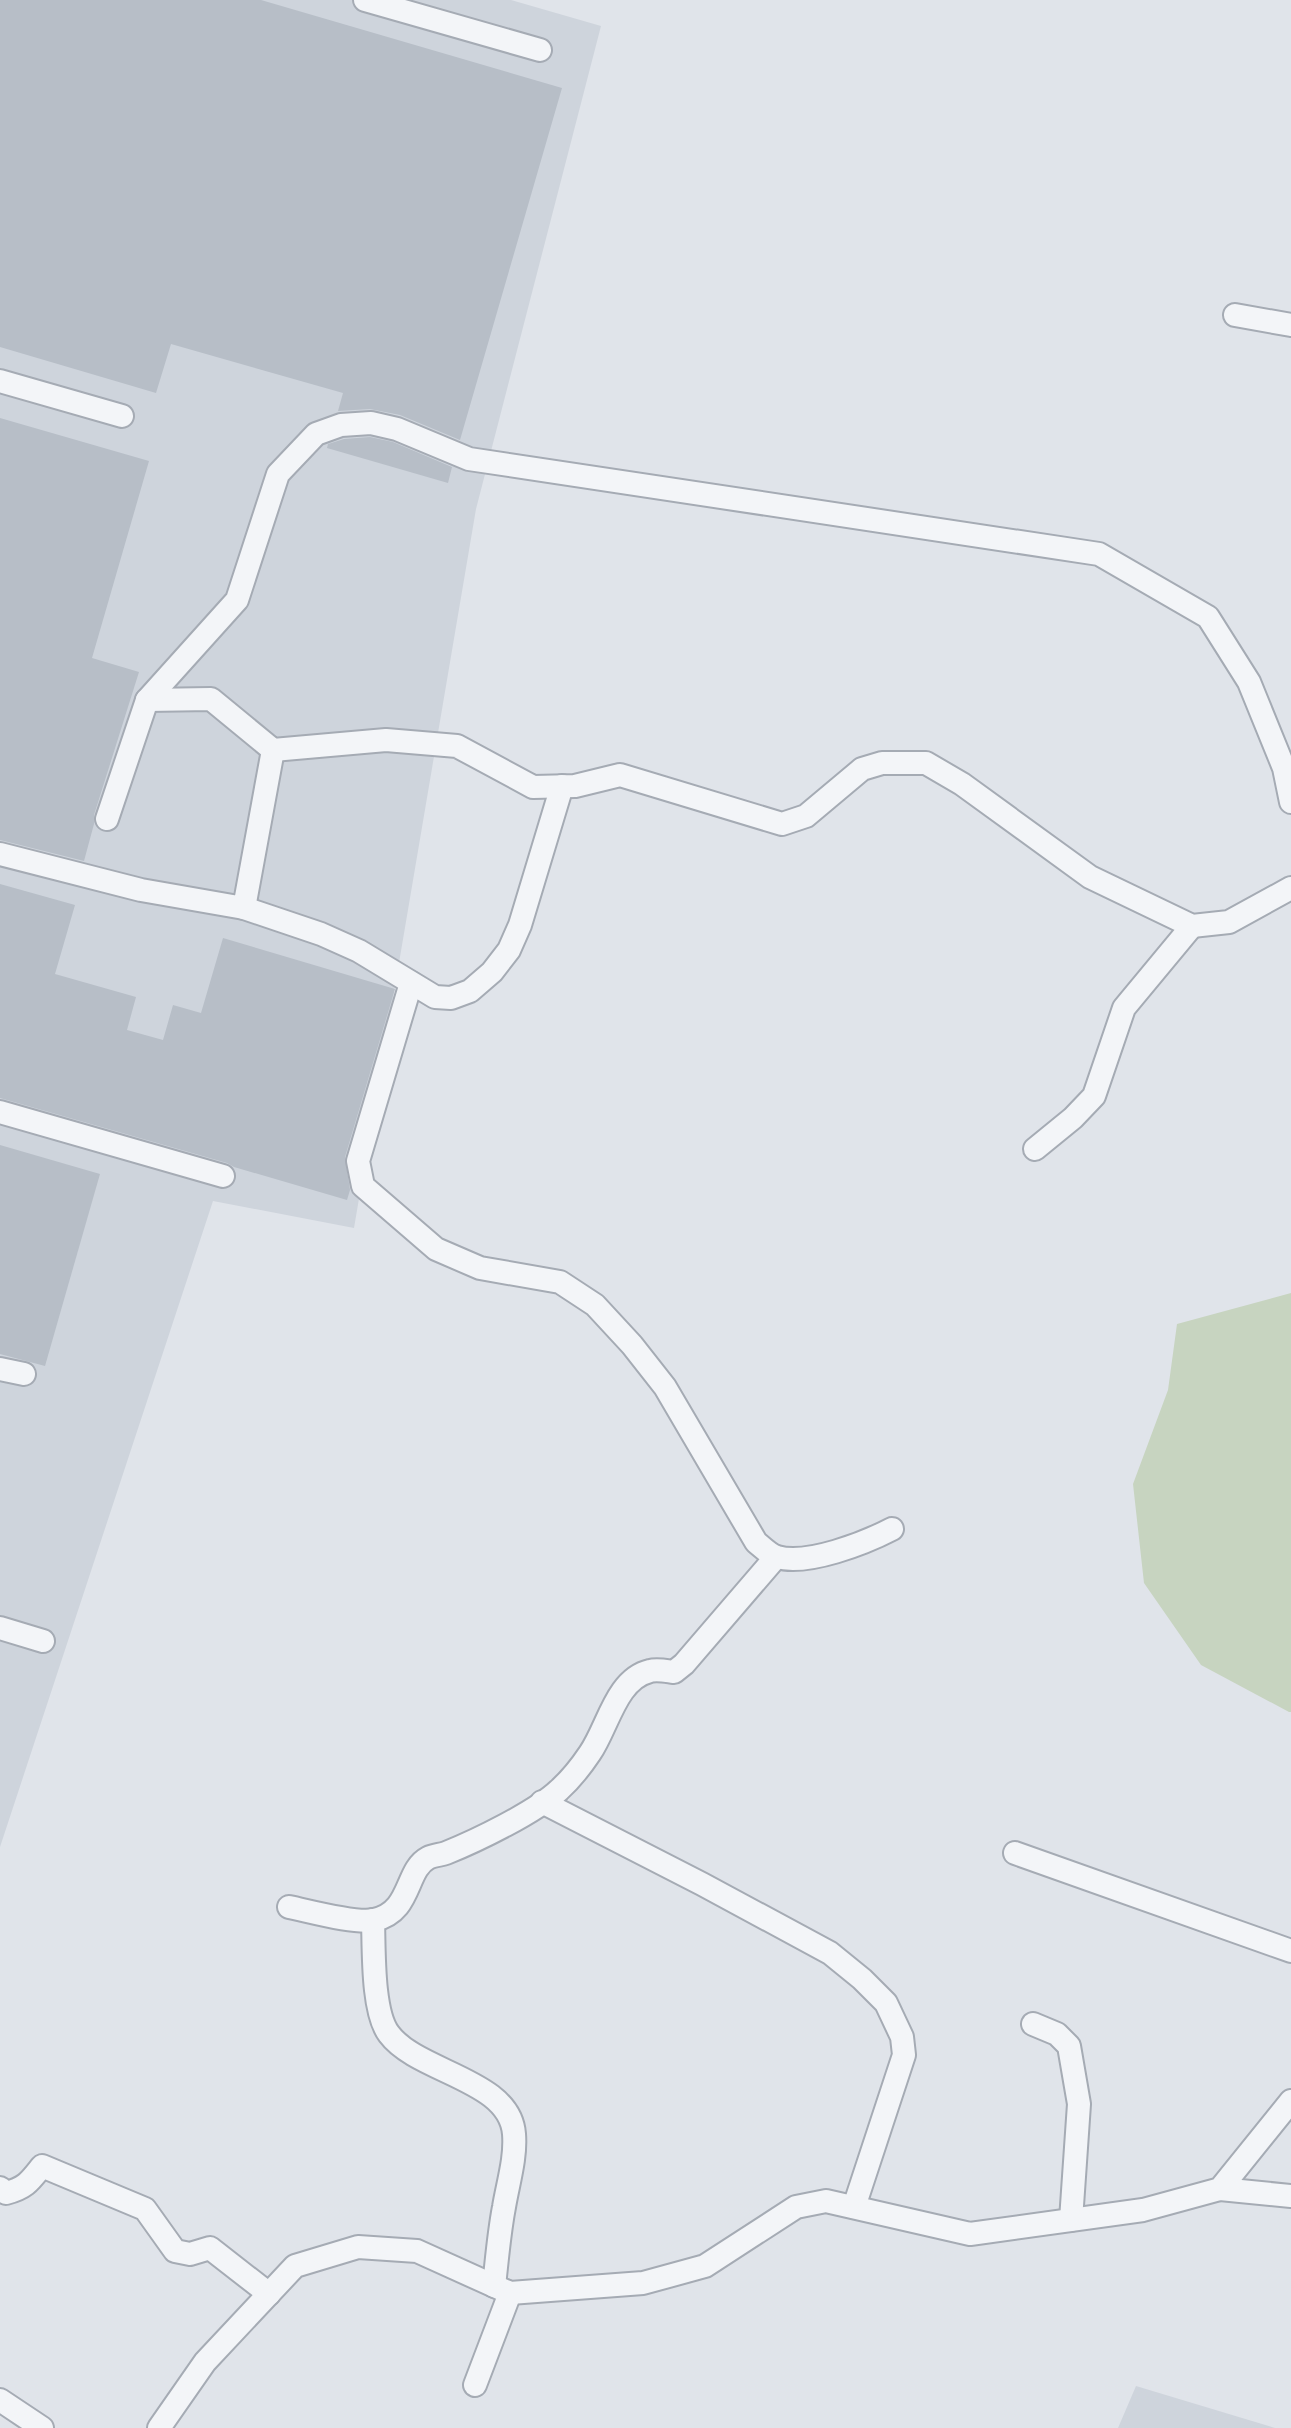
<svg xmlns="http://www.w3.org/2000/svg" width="1291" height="2428" font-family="Jost,sans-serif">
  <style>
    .built { fill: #ced4dc }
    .green { fill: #c7d4c0 }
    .building { fill: #b7bec7 }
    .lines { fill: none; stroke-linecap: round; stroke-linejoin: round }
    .minor-casing { stroke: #a5abb4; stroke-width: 26 }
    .minor { stroke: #f3f5f8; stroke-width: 22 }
  </style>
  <rect width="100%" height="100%" fill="#e0e4ea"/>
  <g class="built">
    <polygon points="0,0 511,0 601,26 476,509 354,1228 213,1201 0,1847"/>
    <polygon points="1136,2386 1275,2428 1118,2428"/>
  </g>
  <polygon class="green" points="1291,1293 1291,1712 1289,1712 1201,1665 1144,1583 1133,1484 1168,1390 1177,1324"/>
  <g class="building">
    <polygon points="0,0 261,0 562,88 460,440 400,415 370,409 338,411 343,393 171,344 156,393 0,347"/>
    <polygon points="0,418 149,461 92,658 139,672 94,815 94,824 84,861 0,840"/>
    <polygon points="370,437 393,442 452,467 448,483 327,448 328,444 344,439"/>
    <polygon points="0,884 75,905 55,974 136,997 127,1030 163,1040 173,1005 201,1013 223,938 395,989 345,1157 350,1190 347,1200 234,1167 227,1163 0,1098"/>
    <polygon points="0,1145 100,1174 45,1366 0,1354"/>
  </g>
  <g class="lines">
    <defs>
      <g id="minor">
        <polyline points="365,0 540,50"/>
        <polyline points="1235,315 1291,325"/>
        <polyline points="0,381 122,416"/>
        <polyline points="147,700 211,699 273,750 386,740 457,746 533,787 575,786 620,775 782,824 806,816 862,769 882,763 926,763 962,784 1090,877 1192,926 1229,922 1291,888"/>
        <polyline points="107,819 147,700 237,600 278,474 316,434 341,425 371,423 397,429 469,459 1099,554 1208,617 1249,682 1284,768 1291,802"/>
        <polyline points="0,854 141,890 244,908 273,750"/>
        <polyline points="244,908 321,934 359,951 435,997 451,998 470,991 492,972 509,950 520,925 562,786"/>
        <path d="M411,983l-53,178 5,25 73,63 44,19 80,14 35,23 37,40 33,42 91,155c6,5 14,13 21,15 30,9 88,-14 115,-28"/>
        <polyline points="0,1112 223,1176"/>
        <polyline points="1035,1149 1073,1118 1094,1096 1124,1008 1192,926"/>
        <polyline points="0,1369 24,1374"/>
        <polyline points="0,1628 43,1641"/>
        <polyline points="542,1802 702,1884 830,1953 862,1979 886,2003 902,2037 904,2055 854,2207"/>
        <polyline points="1015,1853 1291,1951"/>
        <path d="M289,1907c20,4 66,17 85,13 38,-8 31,-50 54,-62 6,-3 13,-3 18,-5 30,-12 90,-41 113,-63 11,-10 23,-25 31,-37 18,-26 26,-74 60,-82 7,-2 16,0 24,1l10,-8 92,-107"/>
        <path d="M373,1920c1,29 -1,92 16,114 29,39 121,45 125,100 2,24 -6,49 -10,73 -5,26 -7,52 -10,79"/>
        <polyline points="1033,2024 1057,2034 1069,2046 1079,2104 1071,2220"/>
        <path d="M0,2188l6,5c20,-5 24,-12 36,-27l103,43 30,42 15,3 20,-6 59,46"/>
        <polyline points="1220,2189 1291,2196"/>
        <polyline points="475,2385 510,2293"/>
        <polyline points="0,2400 42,2428"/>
        <polyline points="159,2428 205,2362 295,2266 358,2247 417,2251 510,2293 643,2283 705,2266 796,2207 826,2201 970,2234 1143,2210 1220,2189 1291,2101"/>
      </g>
    </defs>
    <use href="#minor" class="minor-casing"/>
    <use href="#minor" class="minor"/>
  </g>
</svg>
